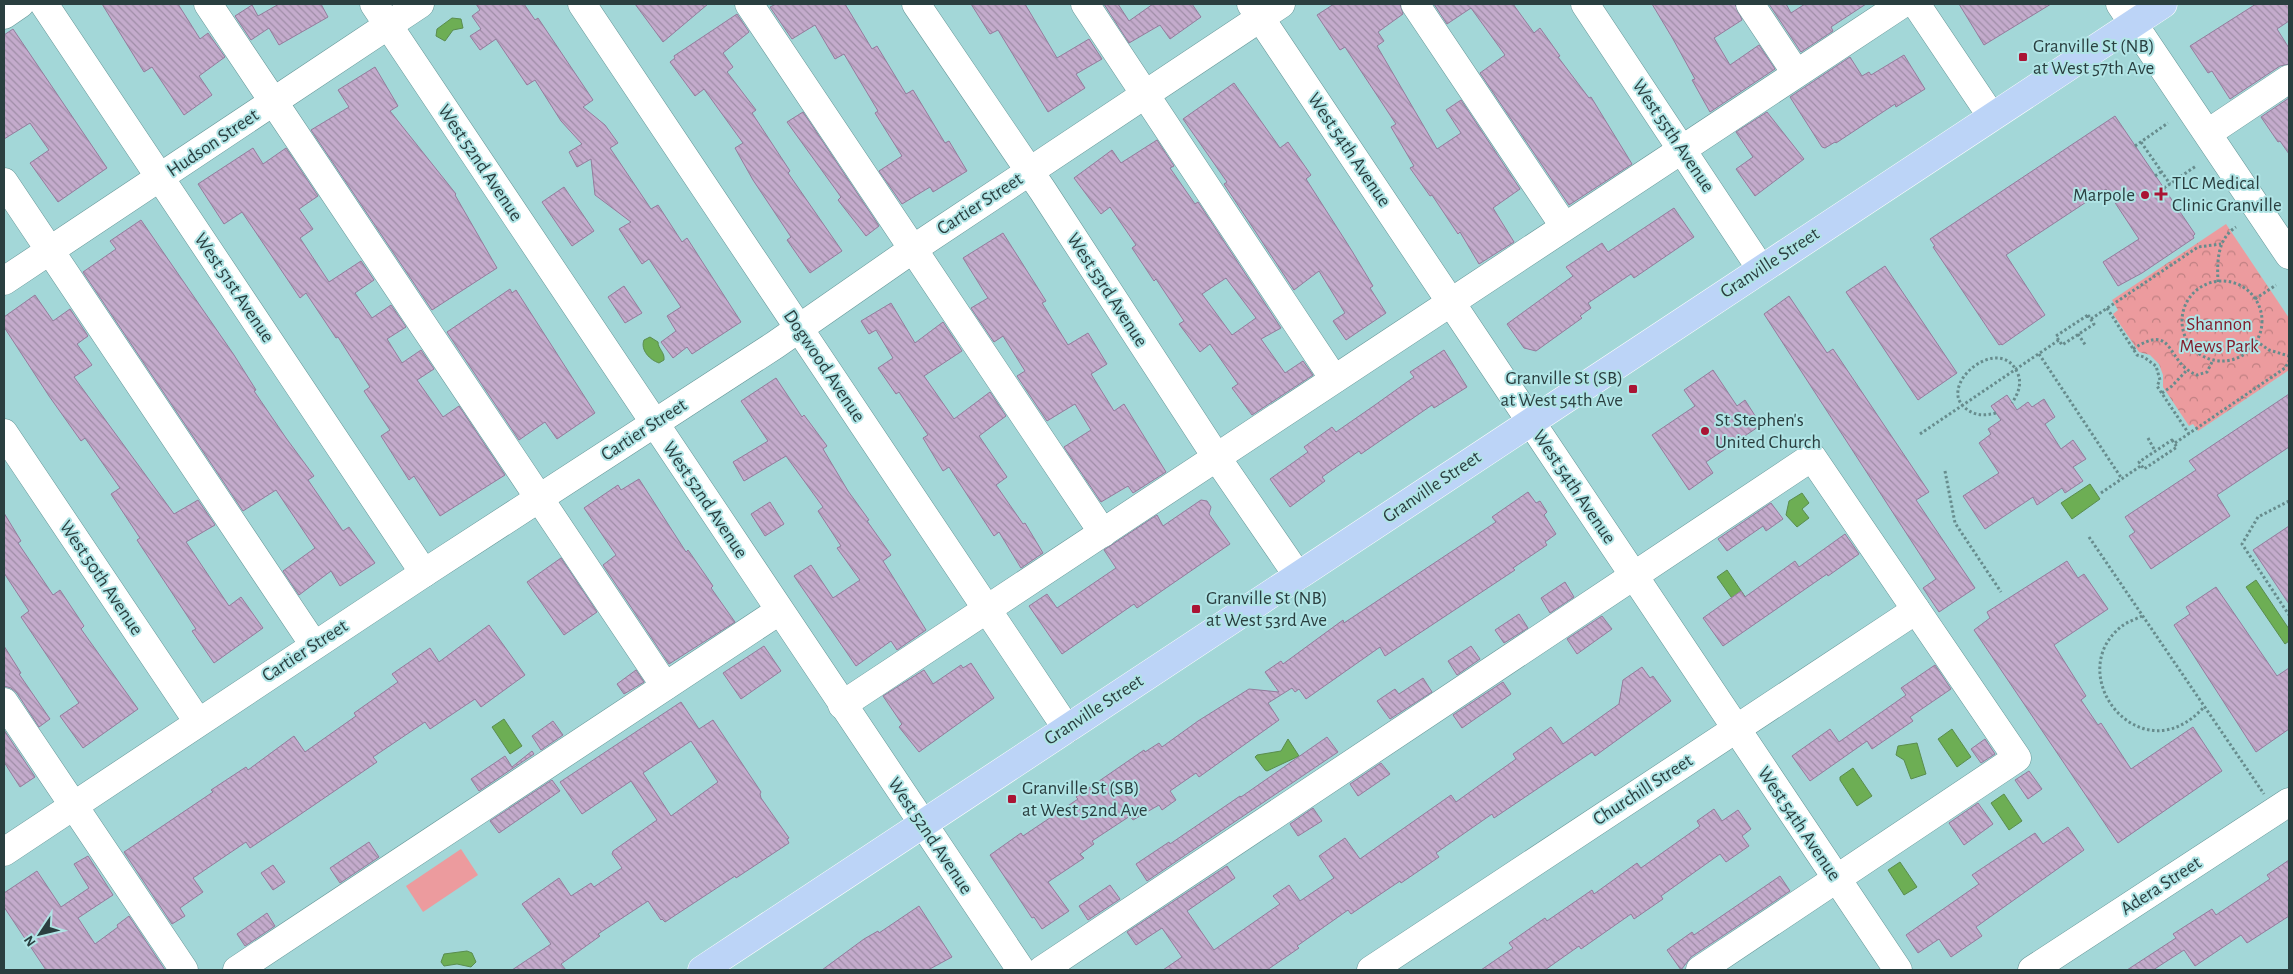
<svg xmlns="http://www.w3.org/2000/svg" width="2293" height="974" font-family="'Alegreya Sans',sans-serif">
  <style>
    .park { fill: url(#park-crowns) }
    .pitch { fill: #ec9b9e }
    .water { fill: #6dae54; stroke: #598d4e }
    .building { fill: url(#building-back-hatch); stroke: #947c9c; fill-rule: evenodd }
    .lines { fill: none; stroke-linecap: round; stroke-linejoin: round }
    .minor-casing { stroke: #659798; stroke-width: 29 }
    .highway-casing { stroke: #fff; stroke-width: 29 }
    .path { stroke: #678c8d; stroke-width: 3; stroke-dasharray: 2.5 2.5; stroke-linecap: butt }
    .minor { stroke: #fff; stroke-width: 28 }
    .highway { stroke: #bcd4f7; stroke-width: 28 }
    .poi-dot { fill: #aa1434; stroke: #b0e4e5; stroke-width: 2 }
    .labels { text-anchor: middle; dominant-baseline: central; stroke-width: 4; stroke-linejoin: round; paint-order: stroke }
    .poi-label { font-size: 19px; fill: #2a3f40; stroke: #b0e4e5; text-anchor: start }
    .street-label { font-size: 19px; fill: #2a3f40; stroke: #b0e4e5 }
    .park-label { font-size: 19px; fill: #831d2c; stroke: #b0e4e5 }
  </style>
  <defs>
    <pattern id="park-crowns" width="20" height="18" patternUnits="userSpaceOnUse" patternTransform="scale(1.25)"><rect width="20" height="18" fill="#ec9b9e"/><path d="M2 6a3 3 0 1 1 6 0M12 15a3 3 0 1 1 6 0" fill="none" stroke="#bf8082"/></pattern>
    <pattern id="building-back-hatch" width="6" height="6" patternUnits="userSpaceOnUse" patternTransform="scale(1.25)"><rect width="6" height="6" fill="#c4abcc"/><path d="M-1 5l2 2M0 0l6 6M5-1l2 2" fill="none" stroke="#9f8da7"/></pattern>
  </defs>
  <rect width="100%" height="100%" fill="#a3d7d8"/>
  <polygon class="park" points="2226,224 2289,318 2289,370 2198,431 2193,424 2189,426 2163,387 2163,375 2159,364 2150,355 2139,352 2113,314 2118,310 2112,300"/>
  <polygon class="pitch" points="461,849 478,875 423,912 406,886"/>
  <g class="water">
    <polygon points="452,18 461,19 463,28 453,30 445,41 436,36 437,29"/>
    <path d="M650,337l8,5c0,7 7,10 6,18l-5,3c-9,-3 -19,-13 -15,-23z"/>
    <polygon points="2090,484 2100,499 2072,519 2061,503"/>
    <polygon points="1802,493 1809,503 1802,509 1809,518 1797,527 1786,515 1789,501"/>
    <polygon points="1727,570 1746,598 1736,604 1717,577"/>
    <polygon points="2256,580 2289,629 2289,641 2285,644 2246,587"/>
    <polygon points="504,719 522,746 510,754 492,727"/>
    <polygon points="1952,729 1971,757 1957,767 1938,739"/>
    <polygon points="1288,739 1299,756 1267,771 1265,770 1255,757 1257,755 1281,751"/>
    <polygon points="1917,743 1926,774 1911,779 1904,760 1896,755 1898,746"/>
    <polygon points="1853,768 1872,796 1857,806 1840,780 1840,777"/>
    <polygon points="2004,794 2022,821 2009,830 1991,803"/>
    <polygon points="1900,862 1917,887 1904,895 1888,870"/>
    <polygon points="467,951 472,953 476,962 471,967 457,964 444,966 441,962 444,954"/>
  </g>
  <g class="building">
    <polygon points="102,4 178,4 200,39 208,33 225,57 199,76 212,95 184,115 152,67 144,72"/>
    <polygon points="279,4 321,4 328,17 279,45 269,28 251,40 235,16 252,5 258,16"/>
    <polygon points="476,4 524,4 535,20 538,18 593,100 583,107 605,125 618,143 610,148 651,209 658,205 682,242 687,238 741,322 692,354 687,347 673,358 661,342 676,331 667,316 681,307 649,259 642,264 619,229 631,222 595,195 591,159 577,167 569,152 582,144 561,121 535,80 527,85 496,39 480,50 470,36 481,29 472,16 480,10"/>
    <polygon points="635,4 708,4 663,42"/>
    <polygon points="776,4 845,4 872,49 877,46 906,94 913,90 945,143 949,141 967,171 933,192 930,187 902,204 879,171 902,156 875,113 878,111 844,54 835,59 815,25 792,39 770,7"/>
    <polygon points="971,4 1025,4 1057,58 1089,39 1102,59 1076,74 1085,88 1048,112 998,30 990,34"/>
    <polygon points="1104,4 1118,4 1129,21 1153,4 1192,4 1201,17 1170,39 1160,25 1129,43"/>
    <polygon points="1334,4 1400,4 1403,14 1378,32 1384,41 1377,46 1437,149 1461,133 1446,110 1461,100 1520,189 1493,208 1514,242 1479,264 1460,232 1458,234 1432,195 1430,196 1410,168 1414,166 1391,127 1396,124 1345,47 1340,50 1317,15"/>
    <polygon points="1434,4 1513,4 1534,33 1540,28 1560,56 1558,57 1589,98 1591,97 1632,164 1569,205 1480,73 1505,55 1471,8 1447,24"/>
    <polygon points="1652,4 1735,4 1742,20 1714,38 1730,65 1759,45 1775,69 1710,112 1692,80 1695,79 1673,39"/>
    <polygon points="1769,4 1786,4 1791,13 1805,4 1866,4 1831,27 1833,31 1801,52"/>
    <polygon points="1959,4 2051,4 1984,45"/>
    <polygon points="2256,4 2289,4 2289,21 2277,29 2289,48 2289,64 2280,66 2230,99 2212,71 2208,73 2190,46"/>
    <polygon points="737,14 749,32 723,53 733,67 727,72 756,110 752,113 790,171 788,173 842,251 810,273 787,240 791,237 753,180 735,148 743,143 704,89 695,96 670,62 675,58 674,56"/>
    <polygon points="13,29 107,168 58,202 30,163 49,150 30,123 4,139 4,35"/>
    <polygon points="1904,55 1925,89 1896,107 1895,104 1836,143 1835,142 1825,148 1822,147 1790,97 1850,57 1862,76 1869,72 1871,75"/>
    <polygon points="375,67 398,106 390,111 456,194 455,195 497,268 432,310 311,130 349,107 338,90"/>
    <polygon points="1234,83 1280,148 1288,142 1311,175 1306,179 1352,251 1373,286 1370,288 1386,313 1346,340 1333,321 1345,313 1319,271 1294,290 1224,184 1227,182 1183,119"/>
    <polygon points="2289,98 2289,154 2280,141 2278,142 2261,117"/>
    <polygon points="803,112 879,226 866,236 838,200 841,197 787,122"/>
    <polygon points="1767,112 1804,159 1755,196 1736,169 1753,157 1736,132"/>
    <polygon points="2115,116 2195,234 2193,236 2194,238 2142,273 2118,286 2103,262 2139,239 2106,189 2006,255 2045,315 2002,345 2001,344 1999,345 1933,247 1935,246 1930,239"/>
    <path d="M1157,140l17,26 -4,2 25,36 3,-2 83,126 -20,11 24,34 18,-12 10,14 -61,40 -20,-27 6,-4 -28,-40 -10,8 -21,-28 5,-3 -28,-42 -2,2 -22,-33 4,-3 -26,-38 -9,7 -27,-36 38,-28 9,13zM1226,278l30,40 -24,17 -30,-41z"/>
    <polygon points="253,148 263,164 286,148 318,196 299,209 313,229 300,238 329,282 361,261 374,280 355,293 372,318 391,305 406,327 387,339 402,363 421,350 434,369 417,380 443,417 459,406 505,475 440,516 414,476 409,480 381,436 390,430 364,391 370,387 338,337 336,338 306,293 300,298 242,212 224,224 198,184"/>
    <polygon points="564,187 594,231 572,246 542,202"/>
    <polygon points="1674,208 1694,237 1634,278 1631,274 1588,303 1591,308 1580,316 1582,318 1536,351 1524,348 1507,324 1573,276 1566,267 1602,243 1608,252"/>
    <polygon points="141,220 234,355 256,390 254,391 286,438 314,476 308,480 343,531 349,527 375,563 340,586 331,571 299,595 283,571 315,548 276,490 243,511 83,272 116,249 110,241"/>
    <polygon points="1003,233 1046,301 1042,303 1068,345 1088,333 1107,364 1091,374 1114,411 1124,404 1166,472 1133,493 1128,486 1101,502 1064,447 1091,430 1075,404 1047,421 1017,376 1025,371 1003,336 994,342 971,308 988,298 963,258"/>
    <polygon points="1885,266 1957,373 1918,400 1846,292"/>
    <polygon points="624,286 642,313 625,323 608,297"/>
    <polygon points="510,289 512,293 516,290 595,413 557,439 545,422 519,440 447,332"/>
    <polygon points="35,295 53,321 70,309 88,336 77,344 92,365 74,377 174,514 198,500 215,525 186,542 229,606 241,597 263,628 214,663 192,631 196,629 137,540 140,538 111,494 120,488 85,438 81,441 49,396 4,327 4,317"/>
    <polygon points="1789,296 1827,353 1833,349 1929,492 1916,500 1975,588 1939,612 1923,588 1936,579 1764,314"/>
    <polygon points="891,303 915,343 943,322 962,351 924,376 954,419 990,392 1006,416 979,436 1007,477 996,485 1023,524 1025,523 1043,553 1021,568 999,532 994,536 949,467 943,471 923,438 928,435 899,392 896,394 878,368 893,358 876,330 869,334 861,321"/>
    <polygon points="1444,350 1467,387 1434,408 1432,405 1361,454 1359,451 1322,477 1325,481 1290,507 1270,479 1308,452 1304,447 1332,427 1336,432 1375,405 1414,377 1410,372"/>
    <polygon points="1713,370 1737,406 1745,400 1761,425 1706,462 1713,473 1689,490 1652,435 1695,406 1684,390"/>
    <polygon points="776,378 802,417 804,415 827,446 823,449 848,491 869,520 867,521 891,555 883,561 926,630 897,650 891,641 856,666 794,576 811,565 833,598 860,580 837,548 841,546 818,511 823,507 786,456 744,481 733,462 768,441 741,401"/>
    <polygon points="2289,394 2289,447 2217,495 2230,516 2151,569 2129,536 2135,532 2125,517 2196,470 2189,461"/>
    <polygon points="2007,395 2017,410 2028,402 2032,407 2044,399 2055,417 2045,424 2061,449 2073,440 2086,459 2073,467 2083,481 2065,493 2062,488 2037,505 2033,497 1985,529 1963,496 1999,473 1979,443 1991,434 1988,429 2001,420 1991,406"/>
    <polygon points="639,479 686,552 688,550 713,586 711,588 735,622 669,664 603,565 616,555 584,508 618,485 621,490"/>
    <polygon points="1528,492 1536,503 1540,501 1547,512 1544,515 1556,534 1545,542 1547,545 1513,568 1515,570 1385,656 1380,647 1306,699 1299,689 1295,692 1292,688 1268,703 1279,720 1199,777 1196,773 1170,791 1176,800 1162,810 1159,805 1133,820 1130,816 1092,841 1094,844 1080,854 1084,858 1048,882 1069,911 1042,929 1034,917 1032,918 990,855 1021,833 1023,836 1078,799 1076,797 1144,750 1145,752 1159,743 1162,747 1198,721 1249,689 1279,692 1265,672 1281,661 1283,664 1343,620 1344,623 1496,522 1492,517"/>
    <polygon points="1201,500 1207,501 1211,507 1209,514 1230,544 1137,608 1134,604 1062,654 1029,606 1047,594 1057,608 1116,568 1104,550 1157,515 1163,526"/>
    <polygon points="770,502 784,524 765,536 751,514"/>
    <polygon points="1771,503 1783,519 1766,531 1763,526 1727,551 1718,539"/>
    <polygon points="4,513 21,541 18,543 53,595 60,590 84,626 81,629 138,709 83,748 60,716 79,703 21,617 29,611 4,573"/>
    <polygon points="2289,526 2289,604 2253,550"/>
    <polygon points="1845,534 1859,554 1828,576 1827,574 1723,646 1703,618 1741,591 1745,597 1795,561 1799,567"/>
    <polygon points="561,558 597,612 564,635 527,582"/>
    <polygon points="2067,561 2078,578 2084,574 2108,609 2054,645 2086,696 2081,700 2098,725 2101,723 2131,769 2193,727 2222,771 2118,843 1974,630 1990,618 1987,612"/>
    <polygon points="1565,582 1574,597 1550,613 1541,598"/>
    <polygon points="2216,587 2277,676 2289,668 2289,729 2256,752 2174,625 2190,614 2186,607"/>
    <polygon points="1519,614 1528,628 1504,643 1495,630"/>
    <polygon points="1602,616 1612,629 1577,654 1567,639"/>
    <polygon points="489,625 525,675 481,707 475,699 430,729 425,722 373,757 377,762 295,818 250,848 246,842 193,878 203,892 180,908 185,916 172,924 124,852 213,792 211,790 246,767 248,770 294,736 305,752 356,716 354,713 398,682 392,674 430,648 439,662"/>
    <polygon points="4,646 21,673 19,674 50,719 39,727 17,693 11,688 4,686"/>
    <polygon points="764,646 781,671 741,699 723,673"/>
    <polygon points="1471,646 1480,659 1457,675 1448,661"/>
    <polygon points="971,663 994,698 919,752 899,727 902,724 883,696 924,670 933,684 961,665 963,668"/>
    <polygon points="1935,665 1951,689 1910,717 1913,721 1872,749 1867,741 1810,781 1792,756 1830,729 1839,742 1906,695 1901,688"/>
    <polygon points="1642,667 1650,678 1653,676 1671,701 1595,756 1592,752 1494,818 1492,814 1436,853 1439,857 1401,883 1400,881 1351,914 1348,910 1297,946 1299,948 1267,970 1163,970 1182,957 1162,928 1136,945 1127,932 1227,866 1235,878 1187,911 1214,950 1280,904 1273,896 1289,885 1300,901 1334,878 1319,856 1345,838 1360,859 1451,795 1456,802 1516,759 1513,754 1551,727 1563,744 1619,704 1623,680"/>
    <polygon points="636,670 644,682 624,694 617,684"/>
    <polygon points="1423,678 1432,692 1390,719 1377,701 1395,689 1399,694"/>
    <polygon points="1503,682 1511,694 1462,728 1453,715"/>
    <path d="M681,702l18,27 14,-9 48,72 -1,2 1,4 28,40 -2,1 2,4 -53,35 -1,-2 -70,46 -3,-3 -1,1 -13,-19 -50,33 2,2 -39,28 5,6h-54l39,-26 -29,-40 37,-26 12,18 20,-13 3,4 28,-19 -10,-14 1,-3 44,-31 -26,-39 -49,33 -22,-32zM691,741l27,41 -47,34 -28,-43z"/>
    <polygon points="553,721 563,735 541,750 532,736"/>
    <polygon points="4,730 35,777 20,787 4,762"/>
    <polygon points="1327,737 1338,752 1147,881 1136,864 1169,842 1170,844 1240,796 1241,797"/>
    <polygon points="1985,739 1995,754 1981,763 1971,749"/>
    <polygon points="532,751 534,754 479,791 471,779 505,756 512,767"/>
    <polygon points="1381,763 1390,774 1358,796 1350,784"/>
    <polygon points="2029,771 2042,789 2028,799 2015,780"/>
    <polygon points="552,780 560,791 499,833 490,821"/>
    <polygon points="1978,803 1993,824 1964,845 1949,823"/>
    <polygon points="1313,808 1322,821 1298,836 1290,824"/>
    <polygon points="1714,809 1722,821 1738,810 1751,829 1742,836 1749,846 1726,862 1720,854 1661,896 1663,899 1634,919 1631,914 1581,949 1579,946 1545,970 1481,970 1513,948 1509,943 1545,918 1547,921 1592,890 1594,894 1637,863 1641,868 1700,826 1697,821"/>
    <polygon points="2068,827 2084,850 1976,927 1982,936 1951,957 1939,939 1918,953 1906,935 1979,884 1972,875 2035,833 2043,844"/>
    <polygon points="369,842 379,857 340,883 330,868"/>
    <polygon points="88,856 113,895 78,918 95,944 118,927 117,925 129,916 165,970 46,970 4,907 4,893 37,871 61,907 89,888 74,864"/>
    <polygon points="2289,860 2289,916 2247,943 2241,935 2195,966 2184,950 2153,970 2127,970 2176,938 2173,934 2212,909 2216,915 2270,879 2267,875"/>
    <polygon points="273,865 285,882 273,890 261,873"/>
    <polygon points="1780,876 1790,891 1691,957 1681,970 1667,950 1692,932 1694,935"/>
    <polygon points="1110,885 1120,899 1088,920 1079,906"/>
    <polygon points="919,906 952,957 928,970 822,970 864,939 878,931 879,933"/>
    <polygon points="267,913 275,926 245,946 237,934"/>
  </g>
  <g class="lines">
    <defs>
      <g id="minor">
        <polyline points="44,4 424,573"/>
        <polyline points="208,4 665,686"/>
        <polyline points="374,4 1021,970"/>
        <polyline points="582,4 1067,729"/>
        <polyline points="749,4 1103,533"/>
        <polyline points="916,4 1043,191 1217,458 1298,576"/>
        <polyline points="1085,4 1334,379"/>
        <polyline points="1251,4 1898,970"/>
        <polyline points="1415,4 1564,226"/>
        <polyline points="1585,4 1761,269"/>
        <polyline points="1750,4 1796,73"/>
        <polyline points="1916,4 1992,117"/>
        <polyline points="2120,4 2289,255"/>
        <polyline points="4,15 20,4"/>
        <polyline points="2208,133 2289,79"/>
        <polyline points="4,182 314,645"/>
        <polyline points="4,281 420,4"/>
        <polyline points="4,433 198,722"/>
        <polyline points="4,702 184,970"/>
        <polyline points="842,705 1902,4"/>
        <polyline points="4,852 424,573 775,345 913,249 1281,4"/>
        <polyline points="237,970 779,611"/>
        <polyline points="1042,970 1812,457 2017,758 1700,970"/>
        <polyline points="1371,970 1916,610"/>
        <polyline points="2032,970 2289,802"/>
      </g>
      <polyline id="highway" points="702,970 2163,4"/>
    </defs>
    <use href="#minor" class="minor-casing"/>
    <use href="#highway" class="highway-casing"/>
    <g class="path">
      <polyline points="2141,142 2170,184"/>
      <polyline points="2135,146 2168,123"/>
      <polyline points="2155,176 2161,172"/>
      <polyline points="2164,188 2196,166"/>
      <circle cx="2222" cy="321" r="40"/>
      <path d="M2218,282c-1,-20 -1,-43 18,-55"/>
      <polyline points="2255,299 2276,285"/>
      <polyline points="2107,308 2137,355 2144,357 2156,366 2160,380 2157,386 2189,434"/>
      <polygon points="2088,315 2094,324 2062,345 2056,336"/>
      <polyline points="2091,319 2198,247 2221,244"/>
      <polyline points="2078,334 2086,346"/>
      <polyline points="2256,341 2269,350 2289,356"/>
      <path d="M2133,349c43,-28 32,14 64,26l10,-3 6,-12"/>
      <polyline points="2039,354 2122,479"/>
      <polyline points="2162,393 2172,386 2187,370"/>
      <path d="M1996,413c-12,3 -22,3 -32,-6 -26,-24 37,-75 54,-33 4,10 0,20 -6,29"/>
      <polyline points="1920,434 2059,340"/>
      <polyline points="2148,438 2155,451"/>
      <polygon points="2172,440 2177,447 2144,469 2139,462"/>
      <polyline points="2175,443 2285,368 2289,361"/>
      <polyline points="1945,471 1955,523 2001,592"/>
      <polyline points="2101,493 2142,465"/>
      <polyline points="2289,501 2258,517 2242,544 2289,615"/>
      <polyline points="2089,537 2264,794"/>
      <path d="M2142,616c-6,3 -15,6 -20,10 -62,48 19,151 82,81"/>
    </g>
    <use href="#minor" class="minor"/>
    <use href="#highway" class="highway"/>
  </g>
  <g class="poi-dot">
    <rect x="2018" y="52" width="10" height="10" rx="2.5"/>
    <path d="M2158.5 186.5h5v5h5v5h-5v5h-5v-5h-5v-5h5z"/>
    <circle cx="2145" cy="195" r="5"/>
    <rect x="1628" y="384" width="10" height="10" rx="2.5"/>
    <circle cx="1705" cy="431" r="5"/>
    <rect x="1191" y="604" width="10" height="10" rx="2.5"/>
    <rect x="1007" y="794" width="10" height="10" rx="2.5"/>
  </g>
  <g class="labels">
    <g class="poi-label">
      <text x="2033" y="46">Granville St (NB)<tspan x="2033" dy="22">at West 57th Ave</tspan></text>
      <text x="2172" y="183">TLC Medical<tspan x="2172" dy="22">Clinic Granville</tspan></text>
      <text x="2135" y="195" text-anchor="end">Marpole</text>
      <text x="1623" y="378" text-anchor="end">Granville St (SB)<tspan x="1623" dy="22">at West 54th Ave</tspan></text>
      <text x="1715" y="420">St Stephen's<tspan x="1715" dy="22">United Church</tspan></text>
      <text x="1206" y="598">Granville St (NB)<tspan x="1206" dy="22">at West 53rd Ave</tspan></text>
      <text x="1022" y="788">Granville St (SB)<tspan x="1022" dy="22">at West 52nd Ave</tspan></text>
    </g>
    <g class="street-label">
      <text transform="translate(1673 136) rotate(56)">West 55th Avenue</text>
      <text transform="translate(213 143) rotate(-34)">Hudson Street</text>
      <text transform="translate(1349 150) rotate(56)">West 54th Avenue</text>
      <text transform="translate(480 163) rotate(56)">West 52nd Avenue</text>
      <text transform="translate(980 204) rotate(-33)">Cartier Street</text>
      <text transform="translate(1770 263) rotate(-33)">Granville Street</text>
      <text transform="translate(234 288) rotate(56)">West 51st Avenue</text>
      <text transform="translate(1107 290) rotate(57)">West 53rd Avenue</text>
      <text transform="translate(824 366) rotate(56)">Dogwood Avenue</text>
      <text transform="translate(644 430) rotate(-33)">Cartier Street</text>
      <text transform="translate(1432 487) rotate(-34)">Granville Street</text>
      <text transform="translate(1574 487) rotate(56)">West 54th Avenue</text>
      <text transform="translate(705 500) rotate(56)">West 52nd Avenue</text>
      <text transform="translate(101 578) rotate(56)">West 50th Avenue</text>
      <text transform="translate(305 651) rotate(-33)">Cartier Street</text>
      <text transform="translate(1094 710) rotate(-33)">Granville Street</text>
      <text transform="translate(1643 790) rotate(-33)">Churchill Street</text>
      <text transform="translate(1799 824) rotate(56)">West 54th Avenue</text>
      <text transform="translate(930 836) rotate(56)">West 52nd Avenue</text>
      <text transform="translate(2161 886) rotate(-33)">Adera Street</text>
    </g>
    <g class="park-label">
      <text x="2219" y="324">Shannon<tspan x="2219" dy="22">Mews Park</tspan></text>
    </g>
  </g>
  <rect width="2293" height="974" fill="none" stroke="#2a3f40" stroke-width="10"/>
  <g transform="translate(40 934) rotate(235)" stroke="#b0e4e5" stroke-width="4" paint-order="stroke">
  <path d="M0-4L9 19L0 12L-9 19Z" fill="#2a3f40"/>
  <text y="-8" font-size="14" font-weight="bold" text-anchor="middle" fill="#2a3f40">N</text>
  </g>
</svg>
